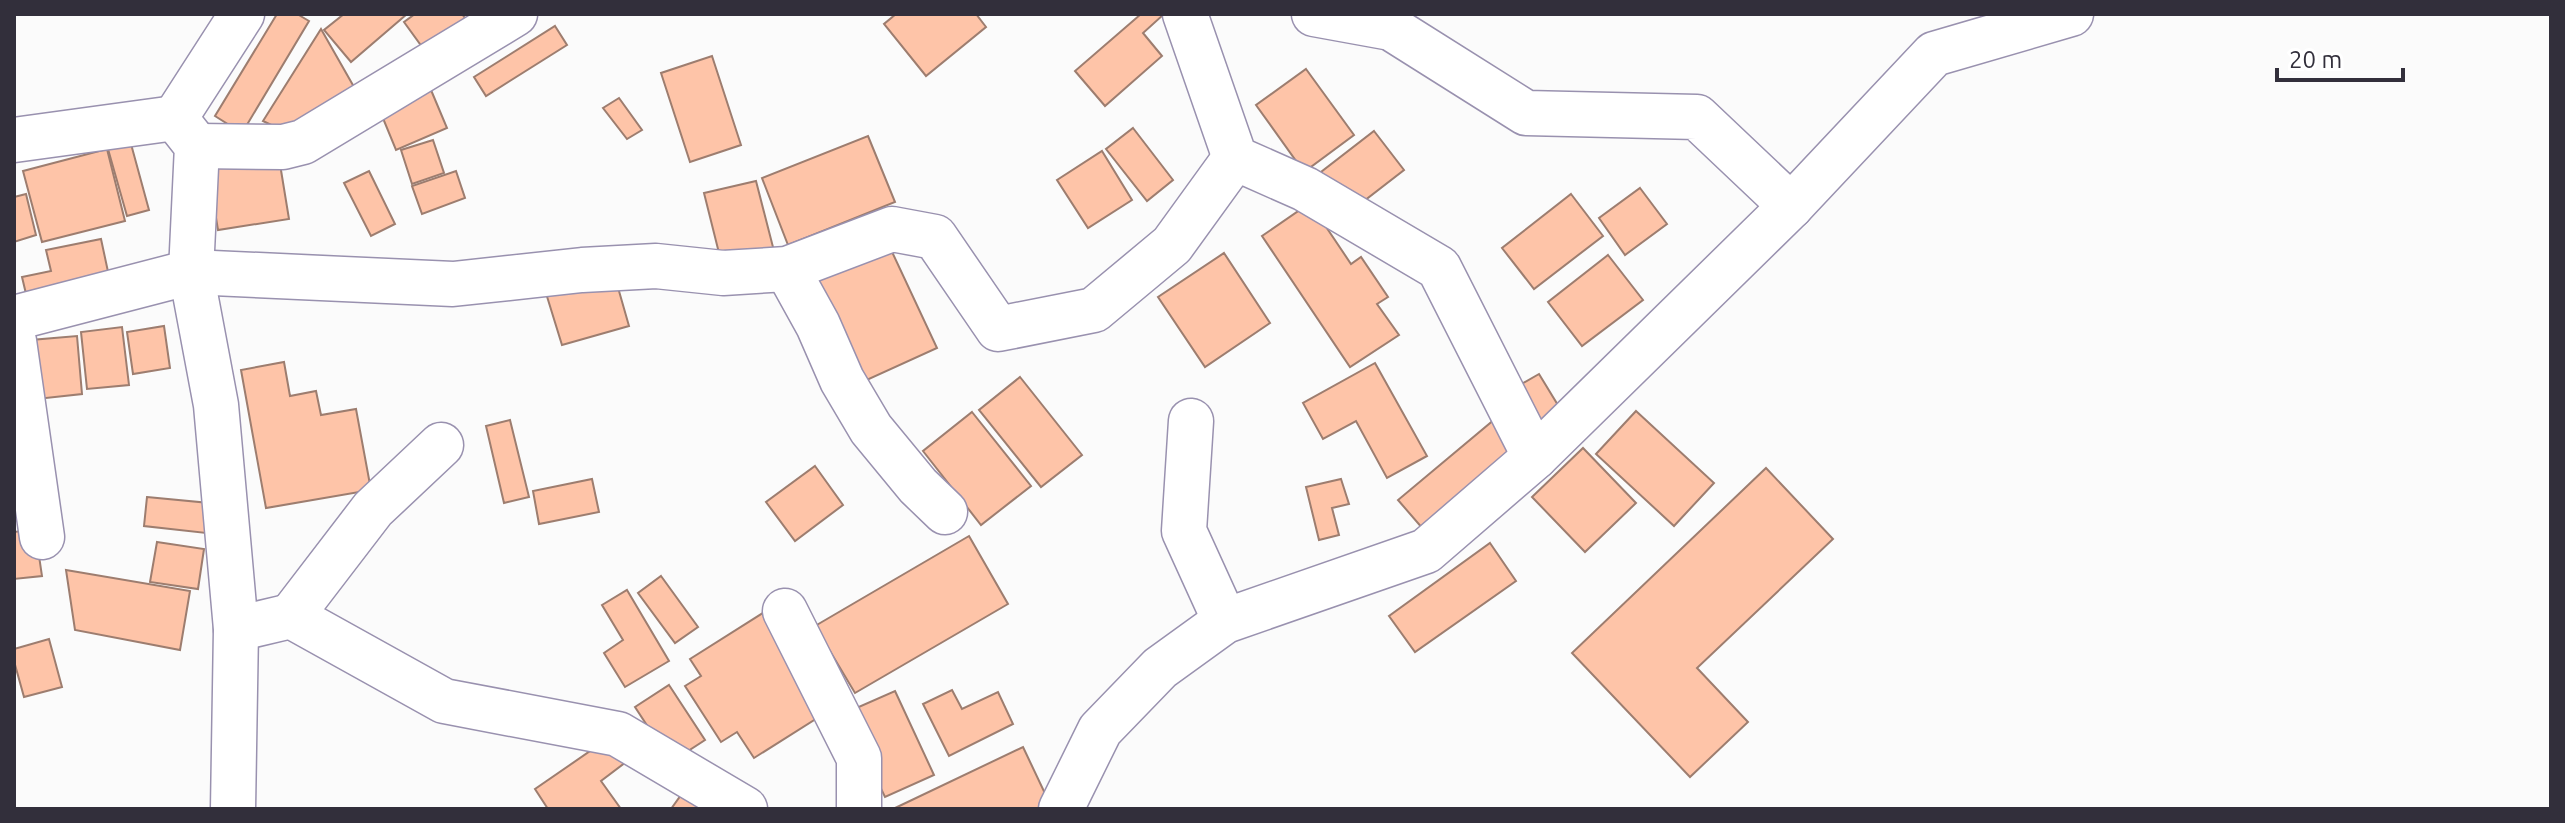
<svg xmlns="http://www.w3.org/2000/svg" width="2565" height="823" font-family="Ubuntu,sans-serif">
  <style>
    .building { fill: #fec4a8; stroke: #9d7d6f; stroke-width: 2 }
    .lines { fill: none; stroke-linecap: round; stroke-linejoin: round }
    .minor-casing { stroke: #9991af; stroke-width: 47 }
    .minor { stroke: #fff; stroke-width: 44 }
  </style>
  <rect width="100%" height="100%" fill="#fbfbfb"/>
  <g class="building">
    <polygon points="277,14 297,14 309,21 242,133 215,116"/>
    <polygon points="344,14 407,14 351,62 324,30"/>
    <polygon points="415,14 462,14 470,25 428,55 404,22"/>
    <polygon points="896,14 976,14 986,27 926,76 884,24"/>
    <polygon points="1141,14 1163,15 1143,33 1162,56 1105,106 1075,71"/>
    <polygon points="555,26 567,45 486,96 474,77"/>
    <polygon points="321,29 358,94 296,137 263,121"/>
    <polygon points="712,56 741,145 690,162 661,73"/>
    <polygon points="1306,69 1354,135 1304,172 1256,105"/>
    <polygon points="431,90 447,128 396,150 380,111"/>
    <polygon points="619,98 642,130 627,139 603,108"/>
    <polygon points="1133,128 1173,180 1147,201 1106,149"/>
    <polygon points="1374,131 1404,170 1351,211 1321,172"/>
    <polygon points="868,136 895,202 788,245 762,178"/>
    <polygon points="433,140 444,173 412,184 401,150"/>
    <polygon points="131,144 149,210 127,216 108,149"/>
    <polygon points="107,149 125,221 42,242 23,171"/>
    <polygon points="1102,151 1132,200 1088,228 1057,180"/>
    <polygon points="279,158 289,219 218,230 208,169"/>
    <polygon points="369,171 395,224 371,236 344,183"/>
    <polygon points="456,171 465,198 422,214 412,186"/>
    <polygon points="756,181 774,251 722,265 704,193"/>
    <polygon points="1640,188 1667,224 1625,255 1599,218"/>
    <polygon points="26,194 36,235 14,242 14,197"/>
    <polygon points="1571,194 1603,236 1534,289 1502,248"/>
    <polygon points="1310,203 1351,264 1361,257 1388,297 1377,304 1399,335 1350,367 1262,236"/>
    <polygon points="101,239 110,281 27,298 22,277 51,271 46,250"/>
    <polygon points="886,239 937,348 858,384 807,276"/>
    <polygon points="1224,253 1270,323 1205,367 1158,297"/>
    <polygon points="1608,255 1643,300 1582,346 1548,302"/>
    <polygon points="613,270 629,326 562,345 545,290"/>
    <polygon points="164,326 170,368 133,374 127,332"/>
    <polygon points="122,327 129,385 87,389 81,332"/>
    <polygon points="77,336 82,394 37,399 31,340"/>
    <polygon points="284,362 290,396 316,391 321,415 356,409 371,490 266,508 241,370"/>
    <polygon points="1375,363 1427,456 1387,478 1356,421 1323,439 1303,403"/>
    <polygon points="1539,374 1567,420 1538,436 1511,390"/>
    <polygon points="1020,377 1082,455 1041,487 979,410"/>
    <polygon points="1636,411 1714,483 1674,526 1596,454"/>
    <polygon points="972,412 1031,486 981,525 923,451"/>
    <polygon points="1495,419 1528,457 1430,537 1398,500"/>
    <polygon points="510,420 529,497 504,503 486,426"/>
    <polygon points="1583,448 1636,503 1585,552 1532,497"/>
    <polygon points="815,466 843,505 795,541 766,502"/>
    <polygon points="1766,468 1833,539 1697,668 1748,722 1690,777 1572,653"/>
    <polygon points="592,479 599,512 539,524 533,491"/>
    <polygon points="1341,479 1349,504 1332,508 1339,535 1319,540 1306,487"/>
    <polygon points="147,497 209,503 206,533 144,526"/>
    <polygon points="35,529 42,576 14,579 14,532"/>
    <polygon points="969,536 1008,604 855,693 815,626"/>
    <polygon points="157,542 204,549 198,589 150,582"/>
    <polygon points="1490,543 1516,581 1415,652 1389,616"/>
    <polygon points="66,570 190,591 180,650 75,630"/>
    <polygon points="661,576 698,627 675,643 638,593"/>
    <polygon points="627,590 669,661 625,687 604,653 623,640 602,605"/>
    <polygon points="766,611 830,710 754,758 737,732 721,742 685,686 701,676 690,659"/>
    <polygon points="49,639 62,687 24,697 14,661 14,649"/>
    <polygon points="669,685 705,740 671,762 635,707"/>
    <polygon points="952,690 962,709 998,692 1013,724 949,756 923,704"/>
    <polygon points="895,691 934,775 885,797 845,713"/>
    <polygon points="609,738 626,762 601,781 621,809 548,809 535,789"/>
    <polygon points="1023,747 1050,804 1039,809 893,809"/>
    <polygon points="691,781 725,809 671,809"/>
  </g>
  <g class="lines">
    <defs>
      <g id="minor">
        <polyline points="1185,14 1235,158 1305,189 1439,268 1535,457"/>
        <polyline points="1314,14 1391,28 1526,113 1697,117 1791,206"/>
        <polyline points="14,140 175,118"/>
        <polyline points="197,146 283,147 303,142 515,14"/>
        <polyline points="787,269 818,325 842,380 871,429 918,486 945,512"/>
        <polyline points="14,318 191,272 453,284 582,270 656,266 723,273 787,269 892,229 935,237 998,329 1094,310 1172,245 1235,158"/>
        <polyline points="14,341 42,537"/>
        <polyline points="1191,421 1184,531 1225,621"/>
        <polyline points="785,611 859,758 859,809"/>
        <polyline points="291,616 373,509 441,445"/>
        <polyline points="236,629 291,616 444,701 618,734 745,809"/>
        <polyline points="233,809 236,629 216,405 191,272 197,146 175,118 242,14"/>
        <polyline points="1061,809 1100,730 1160,668 1225,621 1426,551 1535,457 1791,206 1934,54 2071,14"/>
      </g>
    </defs>
    <use href="#minor" class="minor-casing"/>
    <use href="#minor" class="minor"/>
  </g>
  <rect width="2565" height="823" fill="none" stroke="#322f3b" stroke-width="32"/>
  <path d="M2277 68v12h126v-12" fill="none" stroke="#322f3b" stroke-width="4"/>
  <text x="2289" y="68" font-size="24" fill="#322f3b" stroke="#ffffff" stroke-width="6" paint-order="stroke">20 m</text>
</svg>
